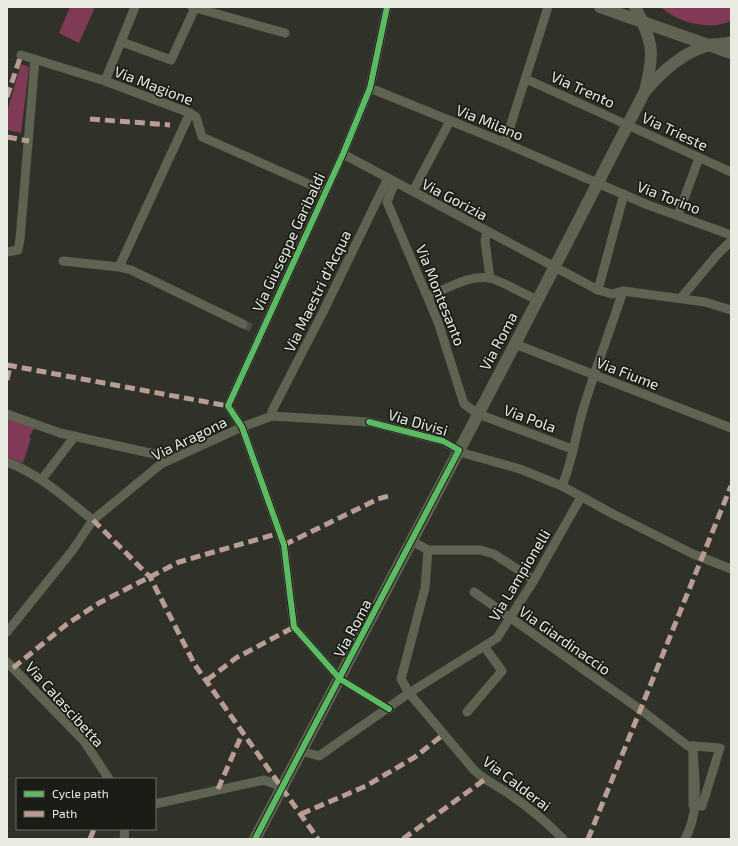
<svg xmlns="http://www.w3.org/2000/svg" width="738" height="846" font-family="'Exo 2',sans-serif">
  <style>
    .green { fill: #813a56 }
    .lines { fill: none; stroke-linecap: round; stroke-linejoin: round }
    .minor-tunnel { stroke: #4b4e45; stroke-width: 9; stroke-dasharray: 9 4.5; stroke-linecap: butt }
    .minor { stroke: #5e6352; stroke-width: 9 }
    .tertiary { stroke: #5e6352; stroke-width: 12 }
    .quiet { stroke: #b99d93; stroke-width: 5; stroke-dasharray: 10 5; stroke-linecap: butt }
    .cycleway-casing { stroke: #1a1c16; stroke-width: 8 }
    .cycleway { stroke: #5cba63; stroke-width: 6 }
    .labels { text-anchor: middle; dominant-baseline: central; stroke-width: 3.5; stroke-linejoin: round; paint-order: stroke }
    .street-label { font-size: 15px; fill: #e7ebe1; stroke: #1a1c16 }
  </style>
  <rect width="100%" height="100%" fill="#30322a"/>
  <g class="green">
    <polygon points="70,7 95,7 79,43 59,33"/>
    <path d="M661,7h70v14c-21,10 -53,2 -70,-14z"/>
    <polygon points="21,64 29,67 21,133 7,130 7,112"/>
    <polygon points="7,416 35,427 29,437 31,438 23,463 7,457"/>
  </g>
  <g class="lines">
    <polyline class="minor-tunnel" points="243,324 254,329"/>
    <g class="minor">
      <polyline points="192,7 285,33"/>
      <polyline points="387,7 370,88 343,154 228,406 242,427 284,545 294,627 340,679 389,709"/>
      <polyline points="122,42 171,60 195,8"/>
      <polyline points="21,55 105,81 190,113 196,117 202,137 325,191"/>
      <polyline points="526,79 731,172"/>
      <polyline points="105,81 135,7"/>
      <polyline points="370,88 505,143 648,205 731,235"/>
      <polyline points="505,143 548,7"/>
      <polyline points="343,154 598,290 612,294 623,291 705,302 731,310"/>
      <polyline points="395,182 387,202 438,322 464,404 478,414 572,449"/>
      <polyline points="413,191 450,121"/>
      <polyline points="678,215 699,158"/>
      <polyline points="487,232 485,241 490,278"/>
      <polyline points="7,252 18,250 20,239 35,59"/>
      <polyline points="63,261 119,267 131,270 243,324"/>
      <polyline points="119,267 190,113"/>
      <polyline points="598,290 624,194"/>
      <path d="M428,297c18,-9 42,-22 62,-19 12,3 35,17 48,22"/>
      <polyline points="681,298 716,256 731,241"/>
      <polyline points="515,344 731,428"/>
      <polyline points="7,414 60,433 172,458"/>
      <polyline points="272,416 272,411 323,312 388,178"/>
      <path d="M7,462c34,13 58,36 86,58"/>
      <polyline points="42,479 75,436"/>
      <path d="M562,486c10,-24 13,-48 20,-73 12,-41 28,-82 41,-122"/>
      <polyline points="412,541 428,550 480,550 494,554 534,580"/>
      <path d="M428,550l-3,38 -24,91 8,14 65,77c8,8 16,12 26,18 22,14 45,32 63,51"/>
      <path d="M474,592l171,121 43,33h5c1,31 8,64 -8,93"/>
      <polyline points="7,632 72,551 93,520 161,464 242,427 272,416 369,422 443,441 463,453 520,469 562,486 613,514 693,554 731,569"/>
      <polyline points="7,662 84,741 109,779"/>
      <polyline points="467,712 502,671 484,646"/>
      <polygon points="693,746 720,748 702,806 693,805"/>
      <polyline points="301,751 319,756 409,693 497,638 534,580 581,497"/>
      <polyline points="155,804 264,780 282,787"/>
      <polyline points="124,839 125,829"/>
    </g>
    <g class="tertiary">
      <polyline points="600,7 731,53"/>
      <path d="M646,90c17,-19 35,-36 60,-44 8,-3 17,-1 25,-4"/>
      <path d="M255,839l260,-495 130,-253c10,-39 8,-49 -10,-84"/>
    </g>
    <g class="quiet">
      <polyline points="7,97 21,55"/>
      <polyline points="90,119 170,125"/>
      <polyline points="7,137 29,141"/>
      <polyline points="7,365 228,406"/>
      <polyline points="7,380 10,366"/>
      <polyline points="93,520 150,577 195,665 318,839"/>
      <polyline points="284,545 378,499 392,495"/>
      <polyline points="13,668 67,624 99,603 179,562 280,533"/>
      <polyline points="207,680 236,658 294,627"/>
      <polyline points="218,789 243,732"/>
      <polyline points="301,814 366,786 415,757 444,734"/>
      <polyline points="90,839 94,829"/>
      <polyline points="403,839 484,780"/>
      <polyline points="588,839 731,486"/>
    </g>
    <defs>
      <g id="cycleway">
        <polyline points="387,7 370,88 343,154 228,406 242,427 284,545 294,627 340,679 389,709"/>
        <polyline points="255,839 459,450 443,441 369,422"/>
      </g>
    </defs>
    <use href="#cycleway" class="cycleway-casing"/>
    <use href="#cycleway" class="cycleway"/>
  </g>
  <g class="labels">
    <g class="street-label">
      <text transform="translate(154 85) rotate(21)">Via Magione</text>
      <text transform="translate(583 89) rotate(24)">Via Trento</text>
      <text transform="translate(490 122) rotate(22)">Via Milano</text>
      <text transform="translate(675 131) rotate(25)">Via Trieste</text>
      <text transform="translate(669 197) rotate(21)">Via Torino</text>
      <text transform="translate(455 199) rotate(28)">Via Gorizia</text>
      <text transform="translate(288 242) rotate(-65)">Via Giuseppe Garibaldi</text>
      <text transform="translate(317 291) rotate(-64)">Via Maestri d'Acqua</text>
      <text transform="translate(441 295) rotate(68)">Via Montesanto</text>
      <text transform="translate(498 341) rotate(-62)">Via Roma</text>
      <text transform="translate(628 373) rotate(21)">Via Fiume</text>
      <text transform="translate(530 418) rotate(20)">Via Pola</text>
      <text transform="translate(418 422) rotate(16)">Via Divisi</text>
      <text transform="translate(189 438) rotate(-26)">Via Aragona</text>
      <text transform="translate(519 575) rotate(-59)">Via Lampionelli</text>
      <text transform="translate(352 628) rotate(-62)">Via Roma</text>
      <text transform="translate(565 640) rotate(35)">Via Giardinaccio</text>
      <text transform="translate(65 704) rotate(48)">Via Calascibetta</text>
      <text transform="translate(517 783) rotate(37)">Via Calderai</text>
    </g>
  </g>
  <rect width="738" height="846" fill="none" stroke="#e7ebe1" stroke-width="16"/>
  <rect x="16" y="778" width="140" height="52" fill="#1a1c16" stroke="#6c6f67"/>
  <rect x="24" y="791" width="20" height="6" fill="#5cba63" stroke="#6c6f67"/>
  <text x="52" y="798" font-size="12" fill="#e7ebe1">Cycle path</text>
  <rect x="24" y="811" width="20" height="6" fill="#b99d93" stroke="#6c6f67"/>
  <text x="52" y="818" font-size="12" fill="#e7ebe1">Path</text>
</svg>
